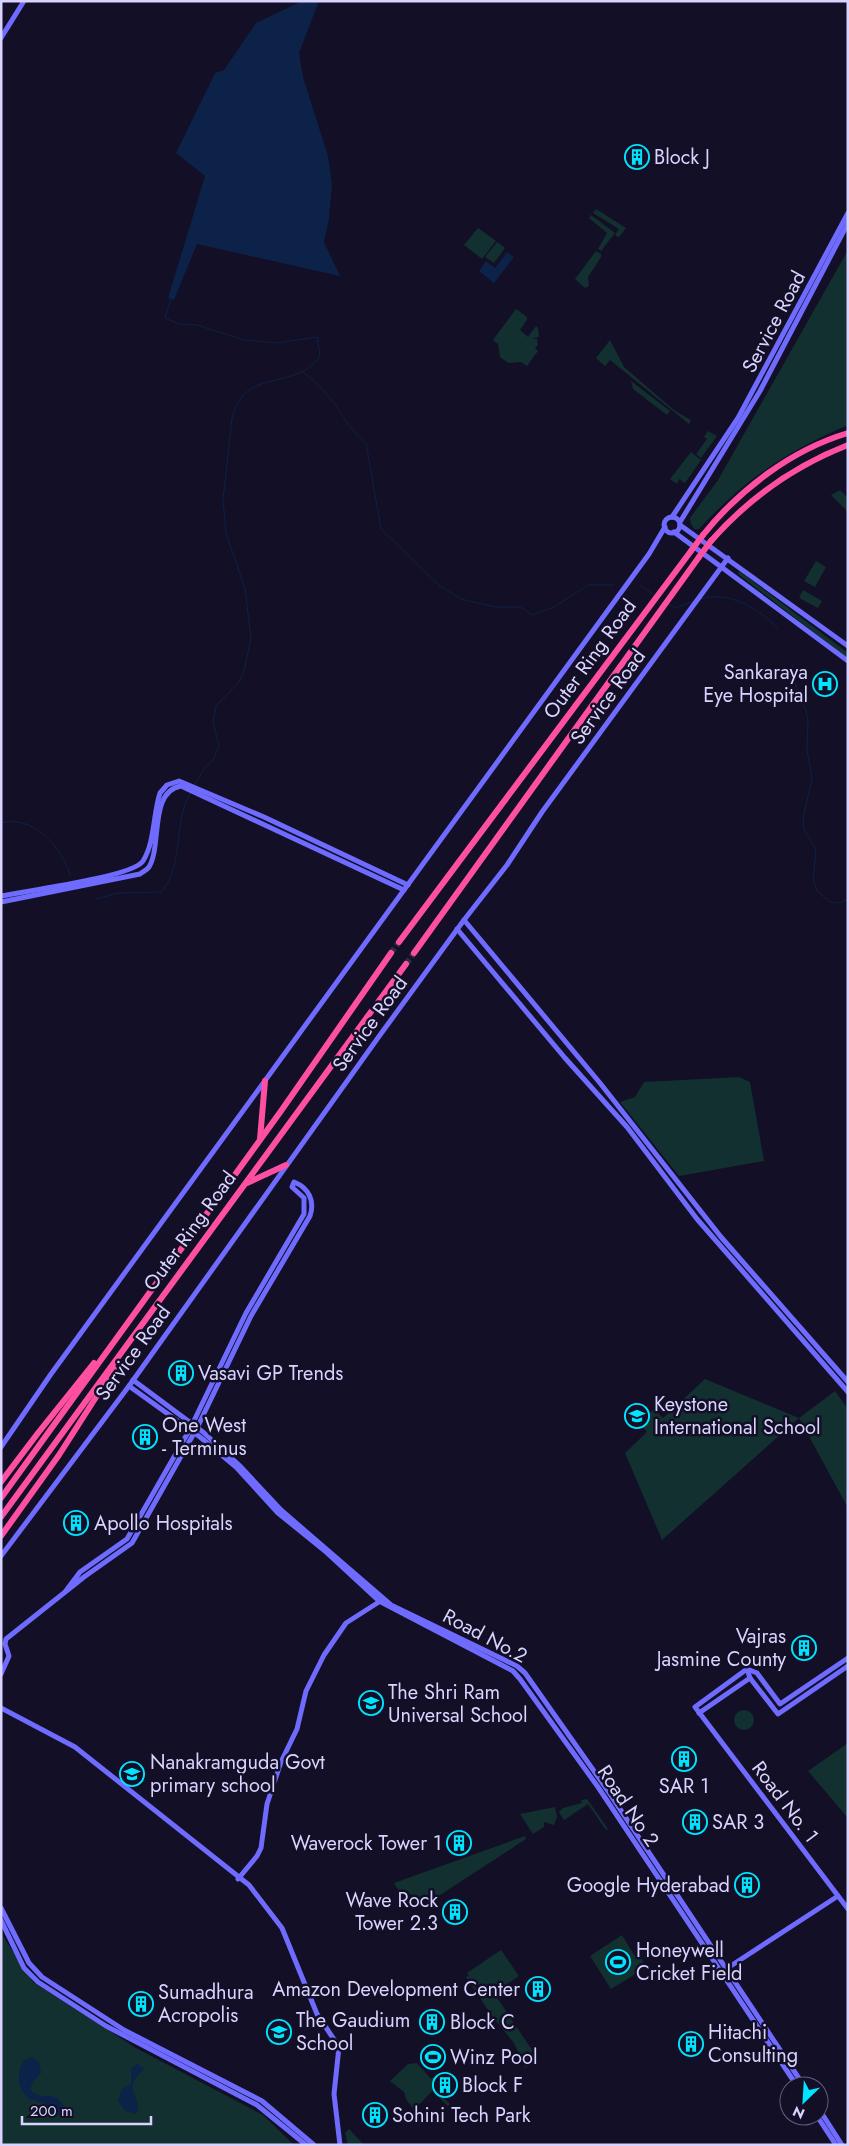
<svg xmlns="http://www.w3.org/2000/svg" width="849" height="2146" font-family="Jost,sans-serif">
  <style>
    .green { fill: #12302f }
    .water { fill: #0c2248 }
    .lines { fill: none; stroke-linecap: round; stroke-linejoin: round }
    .stream { stroke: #0c2248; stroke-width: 1 }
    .highway-tunnel { stroke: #312d47; stroke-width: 6; stroke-dasharray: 6 3; stroke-linecap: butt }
    .secondary { stroke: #6f6bff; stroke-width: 5 }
    .highway { stroke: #ff4fa3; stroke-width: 6 }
    .highway-bridge { stroke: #ff4fa3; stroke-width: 6 }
    .labels { text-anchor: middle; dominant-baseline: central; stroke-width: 5; stroke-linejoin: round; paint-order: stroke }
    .poi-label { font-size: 20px; fill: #d9d4ff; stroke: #130f26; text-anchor: start }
    .street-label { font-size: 20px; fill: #d9d4ff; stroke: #130f26 }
  </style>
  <rect width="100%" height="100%" fill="#130f26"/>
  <g class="green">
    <polygon points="596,209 626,228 619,237 615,235 619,229 593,213"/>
    <polygon points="591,215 615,233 601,251 598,249 607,233 589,218"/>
    <polygon points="478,228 496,241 482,259 464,245"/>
    <polygon points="497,242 505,248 494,263 485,257"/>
    <path d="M848,250v175c-61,26 -104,55 -149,104h-5l-3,-5 -1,-6 28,-38z"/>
    <polygon points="596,251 601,254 601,257 588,277 589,286 585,288 575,279"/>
    <polygon points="516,309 527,317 527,320 520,330 528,337 536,326 538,328 539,337 531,339 537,339 538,345 535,348 538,351 527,366 521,362 508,363 500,357 498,344 493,340"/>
    <polygon points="610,340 624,367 675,411 691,420 689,424 610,360 605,366 596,358"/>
    <polygon points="631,381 670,411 667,415 633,389"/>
    <polygon points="708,431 717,436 701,458 696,454 707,439 704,437"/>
    <polygon points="691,452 701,460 685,483 679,479 677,484 670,479"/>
    <polygon points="840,490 848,498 848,512 831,495"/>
    <polygon points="816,561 826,567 815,587 804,581"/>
    <polygon points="739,571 848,653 848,659 738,574"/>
    <polygon points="803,590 822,601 818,608 799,598"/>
    <polygon points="739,1077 750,1082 764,1161 679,1176 620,1102 635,1097 644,1082"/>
    <polygon points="705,1379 799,1418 835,1391 848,1409 848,1508 799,1418 662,1540 625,1453 647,1432 639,1423 654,1409 663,1418"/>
    <circle cx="744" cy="1720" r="10"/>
    <polygon points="848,1743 848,1818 808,1771"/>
    <polygon points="587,1799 608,1829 606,1830 588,1804 564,1820 559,1812 563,1808 582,1803 581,1800"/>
    <polygon points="555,1807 557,1817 554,1825 544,1822 544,1827 533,1834 520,1814"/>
    <polygon points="525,1836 526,1839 437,1897 434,1893 417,1904 411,1894 403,1898 394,1883"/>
    <polygon points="1,1933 33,1982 136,2048 263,2115 294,2145 1,2145"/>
    <polygon points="622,1935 634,1955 638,1954 647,1967 611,1989 590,1956"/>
    <polygon points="501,1950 519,1976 494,1993 538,2059 525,2068 514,2043 492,2016 466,1977 469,1976 467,1973"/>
    <polygon points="417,2063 431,2079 439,2073 442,2076 432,2086 450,2104 448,2106 432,2091 414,2110 406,2099 404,2092 390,2081 408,2064"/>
    <polygon points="349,2129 364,2145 348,2145 345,2133"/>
  </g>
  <g class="water">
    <polygon points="302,1 319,1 299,53 303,77 328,156 332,184 329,219 324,242 340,276 197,244 174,300 168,298 205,176 176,153 215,73 224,70 256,23"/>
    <polygon points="507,252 514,257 494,283 479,271 486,261 495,268"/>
    <path d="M33,2057l6,5 2,11 -8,9 -3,7c10,15 26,-3 35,20l-3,7 -7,-2c-10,-16 -22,-10 -30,-19 -8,-9 -8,-26 -1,-35z"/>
    <path d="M137,2064l7,4c-3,7 -10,9 -11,17 -2,10 8,16 4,27l-3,2 -10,-4 -6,-10 4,-11 9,-5v-15z"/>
  </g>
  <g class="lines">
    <g class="stream">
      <path d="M171,299l-6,19 14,6 18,1 47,15 33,3 40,-6 3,19c-19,27 -50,19 -72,35 -9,6 -13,18 -16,27l-9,82 3,33 19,56 6,49 -7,33 -5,11 -23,24 -3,16 6,24 -6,14 -8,7 -11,19"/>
      <path d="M303,372c12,10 24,21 33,34 11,15 15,25 30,37l15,86 59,57 21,13 34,8h25l12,8 22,-8 34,-22h26"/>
      <polyline points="640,585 654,595"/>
      <path d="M701,599c28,-9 58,10 77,29"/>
      <polyline points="668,604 675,608 694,601"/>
      <polyline points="792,665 798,696 806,710 808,721 807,750 812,778 803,819 804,829 816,850 813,880 817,891 830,902 840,903 848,899"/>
      <path d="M1,823c32,-9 61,24 69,52"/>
      <path d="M96,899l22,-6 43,-1c24,-26 11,-70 30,-100"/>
    </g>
    <g class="highway-tunnel">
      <polyline points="391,953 399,942"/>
      <polyline points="406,964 414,953"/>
    </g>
    <g class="secondary">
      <polyline points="1,38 24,1"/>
      <polyline points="672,517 738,418 848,213"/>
      <circle cx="672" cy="525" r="8"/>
      <polyline points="680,522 760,391 848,223"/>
      <polyline points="680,525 848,646"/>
      <polyline points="674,532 848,661"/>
      <path d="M1,896c24,-5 132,-19 142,-35 12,-19 10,-47 17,-68l7,-8 12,-4 85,36 144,68"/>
      <path d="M1,902l139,-28c2,-2 7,-4 9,-7 13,-21 0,-76 32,-81l223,104"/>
      <polyline points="464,920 600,1083 721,1237 848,1382"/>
      <polyline points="457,929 565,1058 627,1127 697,1219 848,1392"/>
      <polyline points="133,1380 203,1432 239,1465 281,1510 391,1605 517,1666 525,1673 608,1791 804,2086"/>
      <polyline points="129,1386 200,1437 236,1467 278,1513 325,1551 379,1601 513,1671 520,1679 598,1787 797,2086"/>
      <polyline points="1,1447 51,1374 649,554 665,527"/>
      <polyline points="1,1556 129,1386 380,1035 464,920 507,865 542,812 728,558"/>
      <polyline points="747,1669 695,1707 848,1909"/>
      <polyline points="747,1669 750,1678 778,1714 848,1666"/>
      <polyline points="747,1669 757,1673 780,1704 848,1658"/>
      <path d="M1,1674l8,-18 -4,-12 1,-5 78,-62 48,-34 65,-115 54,-112 59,-100c5,-15 -1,-28 -16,-34l-2,5 12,11v16l-58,99 -56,116 -63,110 -47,33 -15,20"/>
      <polyline points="1,1708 75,1747 249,1885 282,1928 317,2014 339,2047 334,2094 340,2145"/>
      <polyline points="699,1713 750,1678"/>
      <polyline points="238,1879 257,1856 261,1848 267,1804 281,1762 297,1729 306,1691 324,1655 346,1623 382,1600"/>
      <polyline points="1,1908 29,1963 42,1977 124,2030 262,2101 314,2145"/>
      <polyline points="1,1920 24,1968 38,1982 106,2026 257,2105 306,2145"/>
      <polyline points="723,1971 838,1896"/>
      <polyline points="819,2109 842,2145"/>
      <polyline points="817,2116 836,2145"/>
    </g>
    <g class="highway">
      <path d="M703,535c36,-45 88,-85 145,-102"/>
      <path d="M711,541c38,-43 83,-75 137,-96"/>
      <polyline points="399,942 691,551"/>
      <polyline points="414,953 699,557"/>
      <polyline points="260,1139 265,1081"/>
      <polyline points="247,1183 286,1165"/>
      <polyline points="1,1482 38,1433 94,1363"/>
      <polyline points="1,1498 281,1111 391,953"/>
      <polyline points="1,1517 406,964"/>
      <polyline points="1,1536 59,1455 114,1369"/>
    </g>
    <g class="highway-bridge">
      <polyline points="691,551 703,535"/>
      <polyline points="699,557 711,541"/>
    </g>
  </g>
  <defs>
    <symbol id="building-ring" viewBox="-11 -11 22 22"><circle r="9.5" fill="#130f26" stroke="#00e5ff" stroke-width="1.5"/><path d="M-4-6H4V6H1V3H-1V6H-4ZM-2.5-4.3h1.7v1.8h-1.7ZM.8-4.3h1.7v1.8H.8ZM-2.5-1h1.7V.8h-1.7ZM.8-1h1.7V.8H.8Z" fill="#00e5ff"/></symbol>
    <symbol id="hospital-ring" viewBox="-11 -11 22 22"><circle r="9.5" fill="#130f26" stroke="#00e5ff" stroke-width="1.5"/><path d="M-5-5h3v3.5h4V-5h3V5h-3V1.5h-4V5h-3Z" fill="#00e5ff"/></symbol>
    <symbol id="school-ring" viewBox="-11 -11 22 22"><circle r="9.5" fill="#130f26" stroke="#00e5ff" stroke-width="1.5"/><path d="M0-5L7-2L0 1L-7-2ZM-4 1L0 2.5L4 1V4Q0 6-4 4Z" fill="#00e5ff"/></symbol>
    <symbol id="stadium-ring" viewBox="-11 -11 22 22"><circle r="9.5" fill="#130f26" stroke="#00e5ff" stroke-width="1.5"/><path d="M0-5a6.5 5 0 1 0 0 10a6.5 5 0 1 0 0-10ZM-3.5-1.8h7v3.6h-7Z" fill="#00e5ff"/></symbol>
  </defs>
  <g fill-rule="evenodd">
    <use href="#building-ring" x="623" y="143" width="28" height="28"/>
    <use href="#hospital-ring" x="811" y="670" width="28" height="28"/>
    <use href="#building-ring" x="167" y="1359" width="28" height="28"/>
    <use href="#school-ring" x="623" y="1402" width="28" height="28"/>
    <use href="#building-ring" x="131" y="1423" width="28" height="28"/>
    <use href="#building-ring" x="62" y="1509" width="28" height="28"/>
    <use href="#building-ring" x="790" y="1634" width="28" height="28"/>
    <use href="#school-ring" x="357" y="1689" width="28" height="28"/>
    <use href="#building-ring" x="670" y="1745" width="28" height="28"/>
    <use href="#school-ring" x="118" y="1760" width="28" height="28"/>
    <use href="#building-ring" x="681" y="1808" width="28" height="28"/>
    <use href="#building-ring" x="445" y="1829" width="28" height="28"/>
    <use href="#building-ring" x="733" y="1871" width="28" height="28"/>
    <use href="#building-ring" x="441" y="1898" width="28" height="28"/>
    <use href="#stadium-ring" x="604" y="1948" width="28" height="28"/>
    <use href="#building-ring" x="524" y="1975" width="28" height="28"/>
    <use href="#building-ring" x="127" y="1990" width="28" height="28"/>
    <use href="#building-ring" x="418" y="2008" width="28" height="28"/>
    <use href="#school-ring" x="265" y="2018" width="28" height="28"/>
    <use href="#building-ring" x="677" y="2030" width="28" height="28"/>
    <use href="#stadium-ring" x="419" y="2043" width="28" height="28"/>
    <use href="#building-ring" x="431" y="2071" width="28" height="28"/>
    <use href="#building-ring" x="361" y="2101" width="28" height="28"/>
  </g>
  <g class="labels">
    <g class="poi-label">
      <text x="654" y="157">Block J</text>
      <text x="808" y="672" text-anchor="end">Sankaraya<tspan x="808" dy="23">Eye Hospital</tspan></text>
      <text x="198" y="1373">Vasavi GP Trends</text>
      <text x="654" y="1404">Keystone<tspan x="654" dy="23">International School</tspan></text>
      <text x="162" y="1425">One West<tspan x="162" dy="23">- Terminus</tspan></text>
      <text x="94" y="1523">Apollo Hospitals</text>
      <text x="786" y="1636" text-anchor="end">Vajras<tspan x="786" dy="23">Jasmine County</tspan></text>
      <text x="388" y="1692">The Shri Ram<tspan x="388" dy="23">Universal School</tspan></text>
      <text x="150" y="1762">Nanakramguda Govt<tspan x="150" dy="23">primary school</tspan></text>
      <text x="684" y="1786" text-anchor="middle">SAR 1</text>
      <text x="712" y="1822">SAR 3</text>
      <text x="442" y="1843" text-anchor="end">Waverock Tower 1</text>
      <text x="730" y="1885" text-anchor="end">Google Hyderabad</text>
      <text x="438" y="1900" text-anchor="end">Wave Rock<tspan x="438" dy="23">Tower 2.3</tspan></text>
      <text x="636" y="1950">Honeywell<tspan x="636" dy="23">Cricket Field</tspan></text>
      <text x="520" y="1989" text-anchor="end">Amazon Development Center</text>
      <text x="158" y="1992">Sumadhura<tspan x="158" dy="23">Acropolis</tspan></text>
      <text x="296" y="2020">The Gaudium<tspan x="296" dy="23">School</tspan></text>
      <text x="450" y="2022">Block C</text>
      <text x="708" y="2032">Hitachi<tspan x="708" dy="23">Consulting</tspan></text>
      <text x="450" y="2057">Winz Pool</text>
      <text x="462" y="2085">Block F</text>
      <text x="392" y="2115">Sohini Tech Park</text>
    </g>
    <g class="street-label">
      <text transform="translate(774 322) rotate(-62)">Service Road</text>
      <text transform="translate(590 659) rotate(-54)">Outer Ring Road</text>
      <text transform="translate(608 697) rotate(-54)">Service Road</text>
      <text transform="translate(370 1024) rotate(-54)">Service Road</text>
      <text transform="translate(190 1231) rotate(-54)">Outer Ring Road</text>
      <text transform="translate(133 1353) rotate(-54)">Service Road</text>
      <text transform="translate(485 1636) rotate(28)">Road No.2</text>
      <text transform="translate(785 1802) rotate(53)">Road No. 1</text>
      <text transform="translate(628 1806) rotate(56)">Road No 2</text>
    </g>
  </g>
  <rect width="849" height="2146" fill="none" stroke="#d9d4ff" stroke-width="5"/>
  <g transform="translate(804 2101) rotate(205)"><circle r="24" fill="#130f26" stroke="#625e7d"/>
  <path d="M0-4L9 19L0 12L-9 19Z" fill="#00e5ff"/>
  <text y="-8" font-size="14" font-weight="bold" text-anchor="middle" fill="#d9d4ff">N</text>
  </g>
  <path d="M22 2116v8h129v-8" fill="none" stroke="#d9d4ff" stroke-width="2.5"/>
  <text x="30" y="2116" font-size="15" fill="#d9d4ff" stroke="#130f26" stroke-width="4" paint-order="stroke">200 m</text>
</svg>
